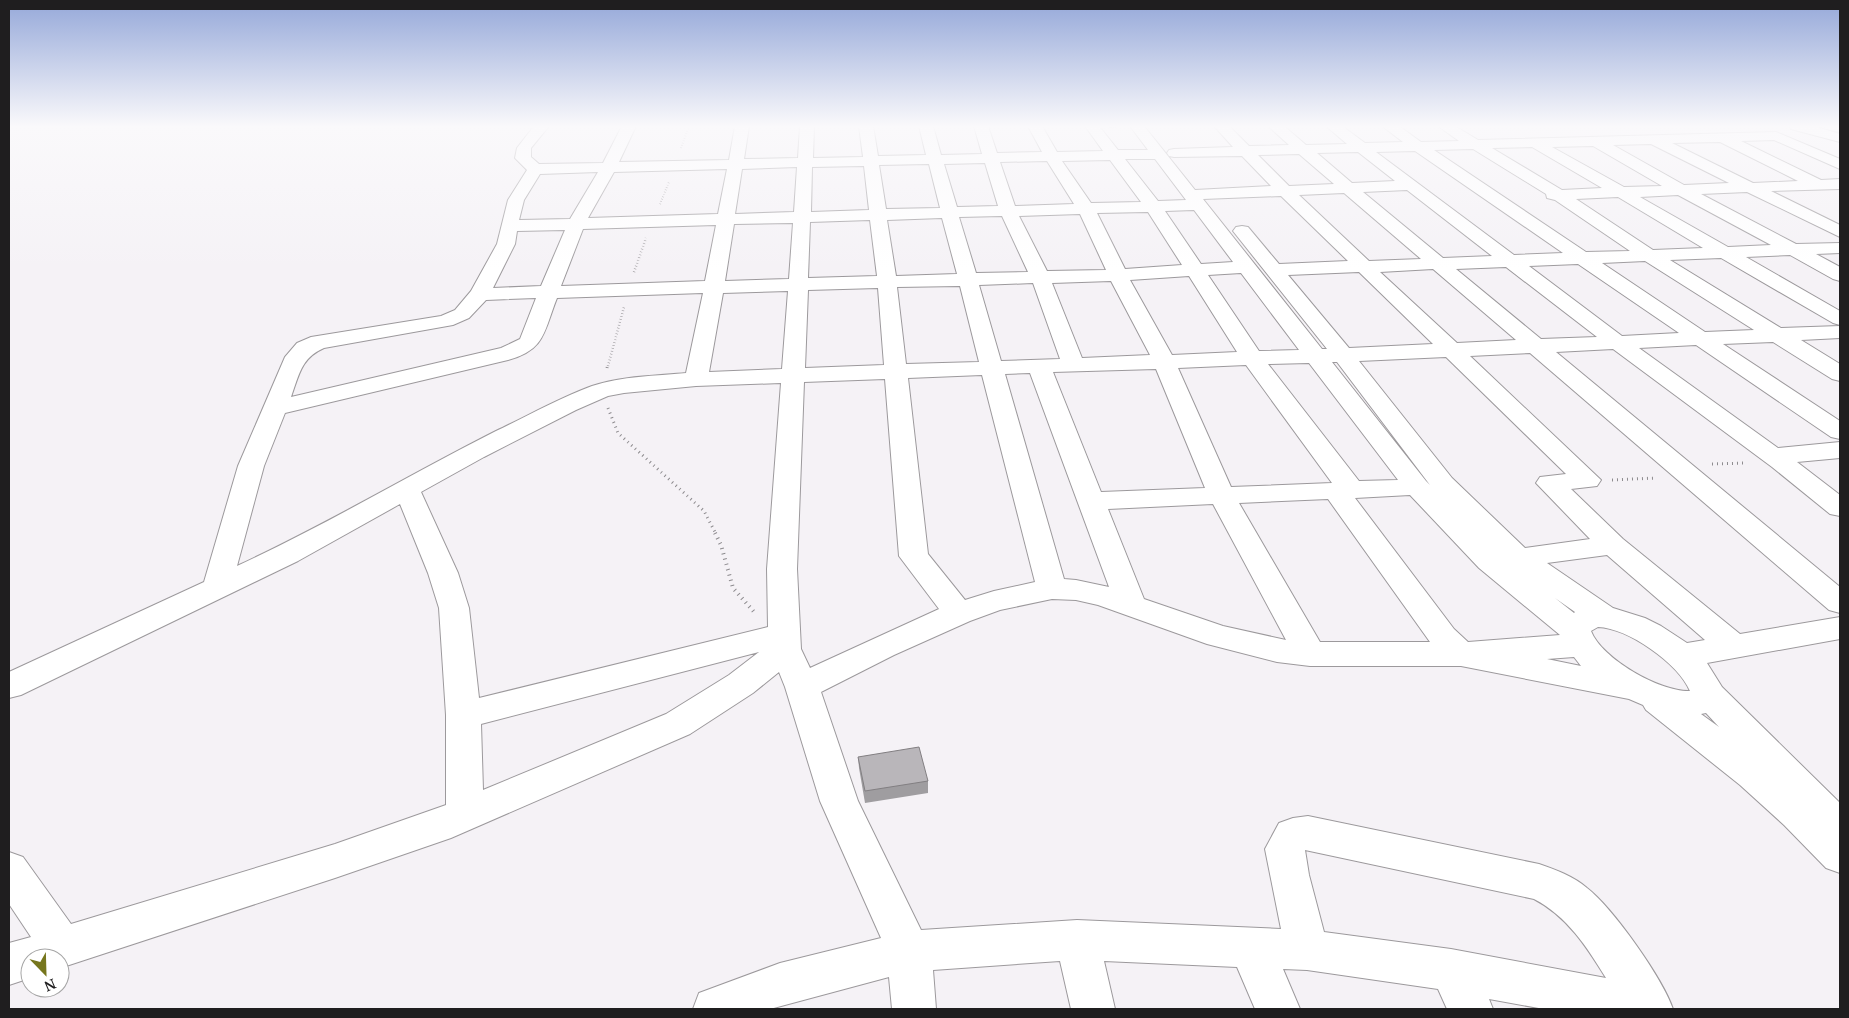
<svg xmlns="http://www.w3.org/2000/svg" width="1849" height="1018" font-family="'Noto Serif',serif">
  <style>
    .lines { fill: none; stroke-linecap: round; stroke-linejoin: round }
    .minor-casing { stroke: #9c999c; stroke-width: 2 }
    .highway-casing { stroke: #9c999c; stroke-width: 2 }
    .path-far3 { stroke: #8d8b8e; stroke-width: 2; stroke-dasharray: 0.5 2; stroke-linecap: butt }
    .path-far2 { stroke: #8d8b8e; stroke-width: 2.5; stroke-dasharray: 0.5 2.5; stroke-linecap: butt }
    .path-far1 { stroke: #8d8b8e; stroke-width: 3; stroke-dasharray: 1 4; stroke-linecap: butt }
    .path { stroke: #8d8b8e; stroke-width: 4; stroke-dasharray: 1 4.5; stroke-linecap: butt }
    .minor { fill: #fff; fill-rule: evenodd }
    .highway { fill: #fff; fill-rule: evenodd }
    .wall { fill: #9f9da0 }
    .building { fill: #b9b6ba; stroke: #827f82 }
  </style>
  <rect width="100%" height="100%" fill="#f5f2f6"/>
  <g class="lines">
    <defs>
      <g id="minor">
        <path d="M534,126h15l-18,22v9l8,7 64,-1 19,-37h14l-17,36 110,-2 6,-34h14l-5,33 54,-1 2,-32h14l-1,32 50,-1 -4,-31h14l5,30 48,-1 -7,-29h14l8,29 41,-1 -8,-28h14l9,27 45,-1 -14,-26h14l15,26 46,-1 -18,-25h14l19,24h30l-18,-24h14l51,64 76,-4 -29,-30 -68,1 -5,-1 -2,-3 2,-3 5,-1 59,-2 -19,-21h15l20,20 40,-1 -21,-19h16l22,19 41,-1 -21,-18h16l23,17 38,-1 -21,-16h17l22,16 38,-1 -21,-15h17l23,14 298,-8 64,27v10l-66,-29 -33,1 80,39 19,-1v10l-69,2 69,34v12l-93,-45 -46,2 95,50 44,-1v10l-24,1 24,13v14l-7,-2 -43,-24 -44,2 94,54v14l-7,-2 -112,-65 -51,2 111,68 59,-2v12l-39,2 39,24v17l-8,-2 -59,-37 -50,2 117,77v18l-9,-2 -135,-92 -57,3 139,100 62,-6v16l-43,4 43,33v21l-10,-2 -58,-47 -159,-118 -57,3 284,235v26l-11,-3 -299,-257 -60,3 131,124 -4,6 -26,3 52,50 117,95 100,-17v22l-133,24 15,24 118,116v70l-14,-5 -42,-43 -44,-40 -94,-75 -3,-5 -14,-6 -168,-33h-151l-33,-4 -70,-18 -109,-39 -22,-5 -24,-1 -52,11 -30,11 -76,34 -73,37 37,109 63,129 156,-10 204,9 -16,-80 14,-26 14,-5 15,-2 231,48c17,6 34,12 48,24 26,20 76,91 86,121h-129l-55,-10 4,10h-46l-9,-20 -131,-19 -24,-1 17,40h-45l-18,-42 -133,-6 11,48h-44l-11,-48 -127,9 3,39h-44l-3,-32 -119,32h-77l6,-16 81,-30 101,-25 -61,-137 -35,-114 -6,-15 -26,21 -63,41 -239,104 -116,40 -275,90v-10h-30v20l-21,7v-42l22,-6 -22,-33v-52l14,5 48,67 264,-80 111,-39v-90l-7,-107 -11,-35 -28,-69 -102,57 -277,134 -12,3v-26l195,-90 34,-116 47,-109 12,-14 14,-6 130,-21 14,-6 16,-19 26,-47 11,-44 19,-30 -12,-12 2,-10zM1720,142l78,39 -45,2 -81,-40zM1651,144l78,39 -45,2 -71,-40zM1593,146l69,40 -38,1 -72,-40zM1532,147l70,41 -40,2 -70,-42zM1473,149l73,45 1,4 8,2 75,51 -44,1 -152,-102zM1415,151l148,102 -49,2 -138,-103zM1358,152l37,29 -43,2 -35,-30zM1299,154l35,30 -45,2 -31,-31zM1125,159h30l31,41 -28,1zM1110,160l31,42 -50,1 -29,-42zM1047,161l27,43 -59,2 -15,-44zM985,163l13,43 -41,1 -13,-43zM929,164l11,44 -54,1 -7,-44zM864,166l5,44 -58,2 1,-45zM797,167l-3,45 -59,2 7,-45zM727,169l-9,45 -130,4 26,-46zM598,172l-28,47 -51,1 5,-20 16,-26zM1407,190l85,66 -49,2 -80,-66zM1344,193l77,66 -52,2 -70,-66zM1678,195l93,50 -43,2 -88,-50zM1281,196l67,65 -69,3 -31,-37 -6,-1 -6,1 -3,4 94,118h-5l-119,-150zM1618,197l85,51 -50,2 -77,-51zM1194,210l39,52 -32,2 -36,-53zM1148,212l34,53 -57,4 -28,-56zM1080,214l26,56 -59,1 -28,-55zM1002,216l26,56 -52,1 -17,-56zM942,218l15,56 -61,2 -9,-56zM870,220l7,56 -69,2 2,-56zM793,223l-4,56 -64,2 9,-57zM716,225l-11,56 -144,5 22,-57zM565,230l-24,56 -48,2 22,-44 2,-13zM1645,261l109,69 -49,2 -103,-69zM1578,264l101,69 -57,3 -93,-70zM1506,267l91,70 -56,2 -85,-70zM1433,269l83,71 -59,3 -77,-71zM1359,272l74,72 -84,4 -61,-73zM1241,273l58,77 -40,1 -51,-76zM1189,276l48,76 -65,3 -42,-75zM1111,281l39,74 -68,3 -30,-75zM1033,283l27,76 -59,2 -22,-76zM960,286l19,76 -73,2 -9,-77zM878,288l6,77 -79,3 3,-78zM788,291l-6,78 -73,3 14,-79zM703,293l-17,80c-31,3 -64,3 -94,13 -33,12 -64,30 -96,45 -87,44 -170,94 -259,135l27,-100 21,-53 223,-53c38,-10 36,-30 49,-62zM536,298l-16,41 -19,9 -210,49c8,-22 10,-39 33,-49l129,-23 16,-7 17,-18zM1446,357l120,117 -26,3 -4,6 54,56 -65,9 -73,-70 -93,-117zM1332,362h5l93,123 -4,-4zM1309,363l89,117 -39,1 -91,-117zM1246,365l86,118 -101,4 -53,-119zM1156,369l49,119 -104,4 -48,-120zM1030,373l79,214 -33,-7 -12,-1 -59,-205zM982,375l53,207 -41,9 -29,9 -37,-46 -20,-176zM885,379l14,177 40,53 -129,59 -9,-19 -4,-80 7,-187zM781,383l-14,186 1,58 -289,71 -10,-90 -11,-35 -37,-81 63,-35 92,-47 32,-14 16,-3 72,-7zM1410,495l69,73 81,67 -92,7 -14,-13 -99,-131zM1328,499l102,143h-110l-81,-139zM1213,504l73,136 -63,-14 -79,-27 -36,-90zM1607,555l98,85 -18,3 -26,-17 -16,-8 -32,-10 -66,-45zM1555,598l20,14 -1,1zM1598,627c30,1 80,36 92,64 -30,1 -88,-32 -99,-60zM759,652l-30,23 -63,39 -183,76 -2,-66zM1574,657l7,9 -34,-7zM1706,713l13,14 -18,-13zM1305,850l229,49c33,17 53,48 72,79l-155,-29 -127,-17 -15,-57z"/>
        <polygon points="1824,126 1840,126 1840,132 1826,129"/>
      </g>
      <polygon id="highway" points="1789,126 1813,126 1840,134 1840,142 1791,129"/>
    </defs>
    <use href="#minor" class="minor-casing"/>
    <use href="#highway" class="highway-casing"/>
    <g class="path-far3">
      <polyline points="681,148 689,126"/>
      <polyline points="660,204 669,182"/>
    </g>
    <g class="path-far2">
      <polyline points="634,272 646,238"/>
      <polyline points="608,366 624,307"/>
    </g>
    <g class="path-far1">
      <polyline points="607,368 608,364"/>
      <polyline points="608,408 618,433 704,511 716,534"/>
      <polyline points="1712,464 1746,463"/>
      <polyline points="1612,480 1656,478"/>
    </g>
    <polyline class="path" points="715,533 721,545 733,588 755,613"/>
    <use href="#minor" class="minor"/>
    <use href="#highway" class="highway"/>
  </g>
  <g class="wall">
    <polygon points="1107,126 1126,126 1126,127 1109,128"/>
    <polygon points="858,757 928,781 928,793 865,803 859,768"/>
  </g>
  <polygon class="building" points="919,747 928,781 865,791 858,757"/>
  <linearGradient id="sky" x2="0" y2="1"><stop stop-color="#95a8d9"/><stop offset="0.47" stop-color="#faf9fb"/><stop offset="1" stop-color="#faf9fb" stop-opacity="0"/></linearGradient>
  <rect width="1849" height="269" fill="url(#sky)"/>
  <rect width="1849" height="1018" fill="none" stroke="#1f1e1f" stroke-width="20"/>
  <g transform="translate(45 973) rotate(157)"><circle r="24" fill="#ffffff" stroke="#a5a5a5"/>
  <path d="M0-4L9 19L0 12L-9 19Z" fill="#76761d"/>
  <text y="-8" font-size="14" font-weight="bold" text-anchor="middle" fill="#1f1e1f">N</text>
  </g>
</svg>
